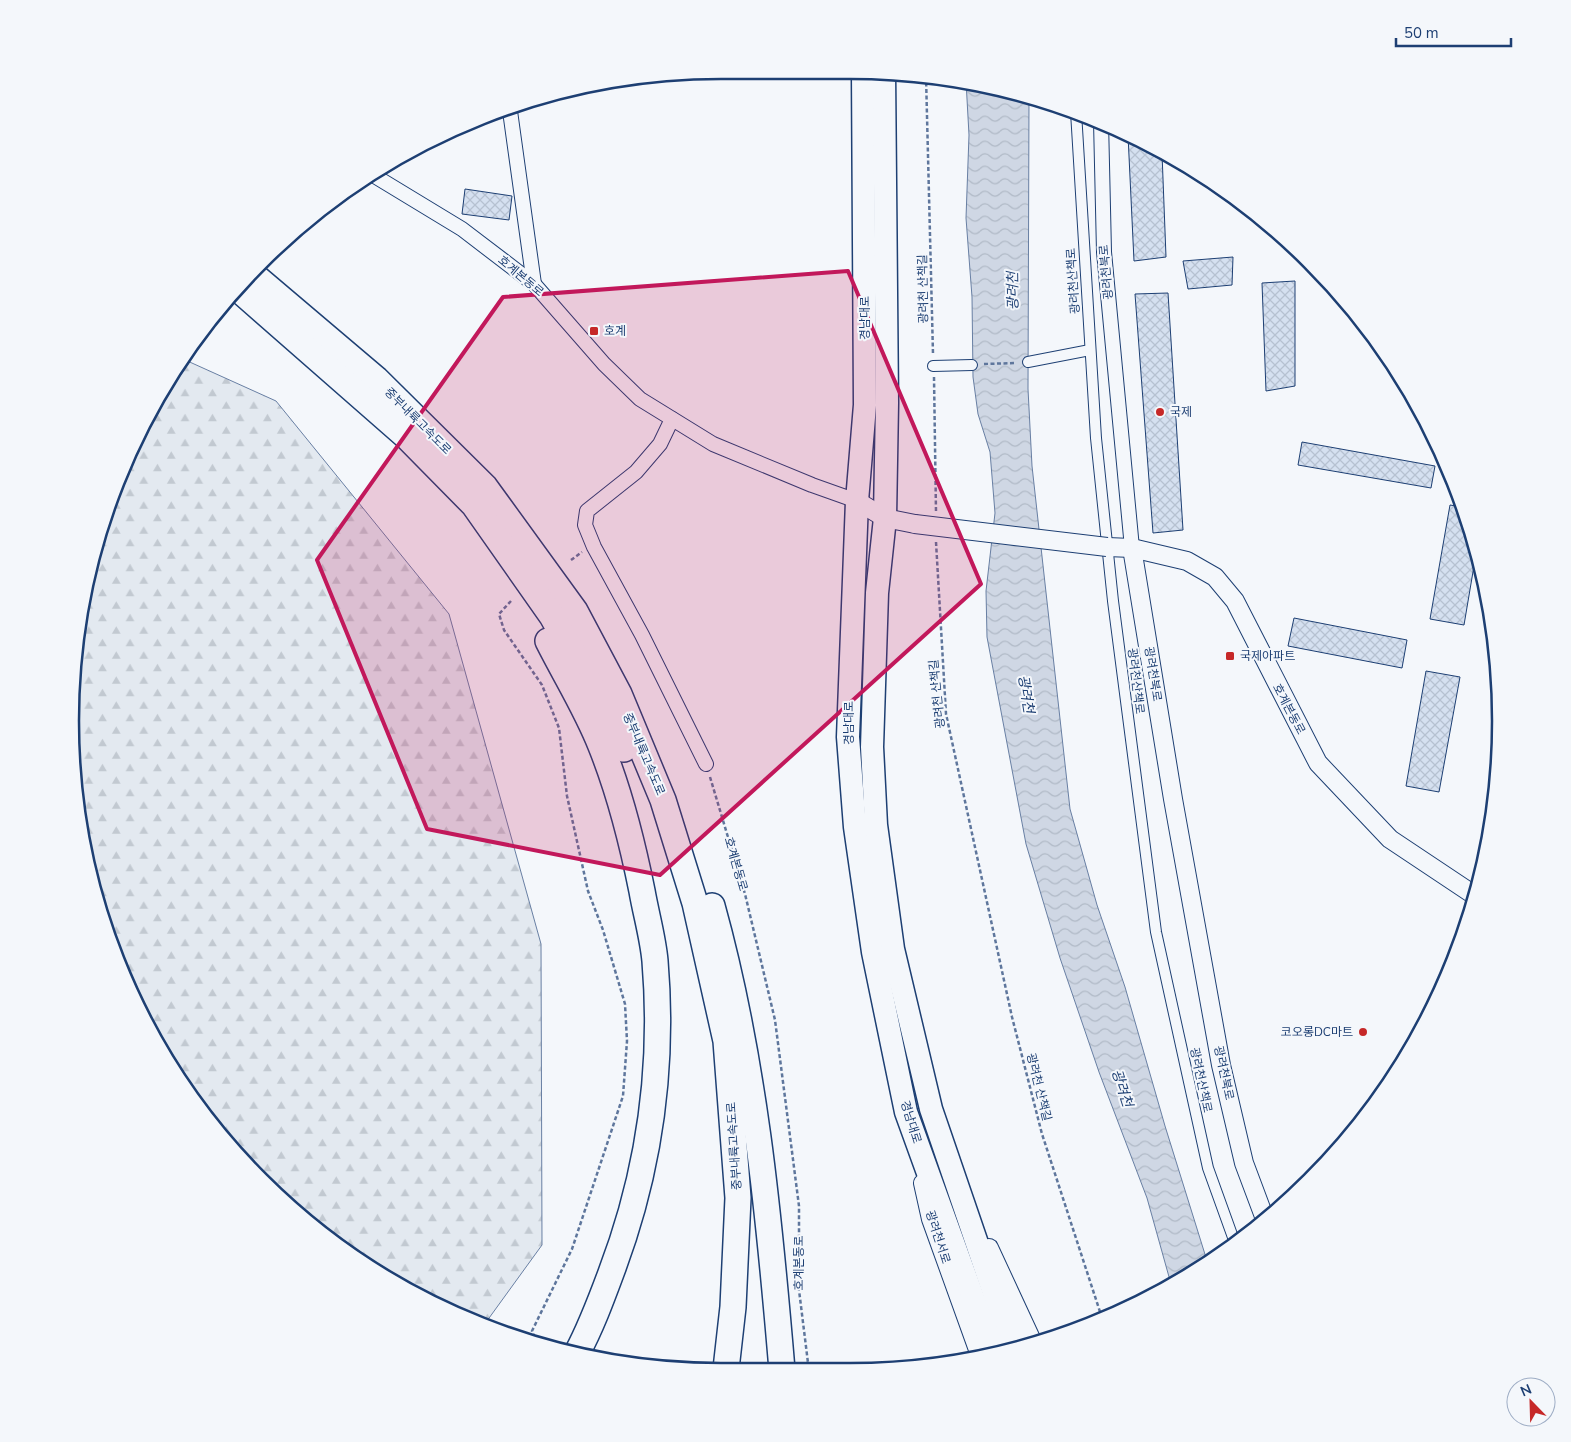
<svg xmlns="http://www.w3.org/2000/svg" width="1571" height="1442" font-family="'Nunito Sans','Noto Sans KR',sans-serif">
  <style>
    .forest { fill: url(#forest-firs); stroke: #687fa3 }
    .water { fill: url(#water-waves); stroke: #687fa3 }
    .building { fill: url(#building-cross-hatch); stroke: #1d3f73 }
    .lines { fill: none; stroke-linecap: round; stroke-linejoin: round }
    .pedestrian-casing { stroke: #1d3f73; stroke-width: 12 }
    .minor-casing { stroke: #1d3f73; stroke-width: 16 }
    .tertiary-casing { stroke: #1d3f73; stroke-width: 20 }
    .trunk-casing { stroke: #1d3f73; stroke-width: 25 }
    .motorway-casing { stroke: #1d3f73; stroke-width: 28 }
    .path { stroke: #5e769c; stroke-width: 2.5; stroke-dasharray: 4 2.5; stroke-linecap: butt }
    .pedestrian { stroke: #f4f7fb; stroke-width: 10 }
    .minor { stroke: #f4f7fb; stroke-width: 14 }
    .tertiary { stroke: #f4f7fb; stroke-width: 18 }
    .trunk { stroke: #f4f7fb; stroke-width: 22 }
    .motorway { stroke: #f4f7fb; stroke-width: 25 }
    .tertiary-bridge-casing { stroke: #1d3f73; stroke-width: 20; stroke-linecap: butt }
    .tertiary-bridge { stroke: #f4f7fb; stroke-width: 18 }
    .marked { fill: #c2185b; fill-opacity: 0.2; stroke: #c2185b; stroke-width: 4; stroke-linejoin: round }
    .poi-dot { fill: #c62828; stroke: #f4f7fb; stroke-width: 2 }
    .labels { text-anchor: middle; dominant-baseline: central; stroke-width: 4; stroke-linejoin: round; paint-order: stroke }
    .street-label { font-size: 12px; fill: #1d3f73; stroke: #f4f7fb }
    .poi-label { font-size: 12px; fill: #1d3f73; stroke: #f4f7fb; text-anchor: start }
    .water-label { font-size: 14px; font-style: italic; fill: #1d3f73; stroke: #f4f7fb }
    .rim { fill: none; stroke: #1d3f73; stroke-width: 2.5 }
  </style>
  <defs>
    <pattern id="forest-firs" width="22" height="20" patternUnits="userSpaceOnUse" patternTransform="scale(1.25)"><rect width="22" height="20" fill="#e3e9f0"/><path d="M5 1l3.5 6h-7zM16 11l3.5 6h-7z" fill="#c2c9d1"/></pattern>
    <pattern id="water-waves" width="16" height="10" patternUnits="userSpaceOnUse" patternTransform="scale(1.25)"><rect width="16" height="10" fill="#cfd7e4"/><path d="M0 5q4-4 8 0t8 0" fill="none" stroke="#b1bac7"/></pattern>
    <pattern id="building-cross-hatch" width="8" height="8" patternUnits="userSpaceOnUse" patternTransform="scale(1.25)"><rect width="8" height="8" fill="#d5e0f0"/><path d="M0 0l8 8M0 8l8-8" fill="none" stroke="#b6c1d1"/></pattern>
  </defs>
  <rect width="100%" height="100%" fill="#f4f7fb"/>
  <polygon class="forest" points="183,359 276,401 449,614 541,944 542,1245 484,1325 396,1285 292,1210 180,1083 119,970 82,848 71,679 92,552 157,396"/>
  <polygon class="water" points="966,81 1029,98 1028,389 1032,466 1070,809 1097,905 1125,987 1165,1126 1208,1264 1171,1284 1147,1198 1099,1072 1060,958 1026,844 987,637 986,591 995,513 990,452 978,414 973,377 972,297 966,218 969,135"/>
  <g class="building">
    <polygon points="1128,135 1162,153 1166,257 1134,261"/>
    <polygon points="465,189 512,196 509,220 462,214"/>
    <polygon points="1233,257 1232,285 1188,289 1183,261"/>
    <polygon points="1295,281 1295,386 1266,391 1262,283"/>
    <polygon points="1168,293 1183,530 1153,533 1135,294"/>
    <polygon points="1302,442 1435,466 1431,488 1298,465"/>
    <polygon points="1450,505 1462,507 1476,554 1464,625 1430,619"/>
    <polygon points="1294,618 1407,640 1402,668 1288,646"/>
    <polygon points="1426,671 1460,677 1439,792 1406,786"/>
    <polygon points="1489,805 1493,806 1490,831 1484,830"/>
  </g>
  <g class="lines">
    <defs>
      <g id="pedestrian">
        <polyline points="1076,112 1096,438 1113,601 1156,932 1208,1168 1235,1243"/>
        <polyline points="1028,362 1090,350"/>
        <polyline points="933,366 972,365"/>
      </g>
      <g id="minor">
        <polyline points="510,111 534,284"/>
        <polyline points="1101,121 1104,252 1132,548"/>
        <polyline points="373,175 462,229 534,284 604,364 640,399 713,444 812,485 857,501"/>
        <polyline points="672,419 660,444 636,472 587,511 585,525 594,547 642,635 706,764"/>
      </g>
      <g id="tertiary">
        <polyline points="857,501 885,518 915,524"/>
        <polyline points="1107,547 1132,548 1187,561 1215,577 1235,601 1318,763 1390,839 1474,895"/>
        <polyline points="1132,548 1173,799 1221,1065 1244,1163 1265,1219"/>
        <polyline points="923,1183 931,1219 981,1358"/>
        <polyline points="989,1248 1033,1343"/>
      </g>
      <g id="trunk">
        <polyline points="863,71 865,405 857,501 848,737 855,827 873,952 906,1112 975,1303 997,1353"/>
        <polyline points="884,71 887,403 885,518 877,593 872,747 876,825 893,949 931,1109 995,1296 1017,1347"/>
      </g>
      <g id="motorway">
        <polyline points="251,273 376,379 485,487 575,611 619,694 663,800 695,903 726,1041 738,1198 733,1307 726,1369"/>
        <polyline points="236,287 406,436 474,505 552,616 614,726 624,749"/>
        <path d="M548,641c17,34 39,69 53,105 19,47 31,95 41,145 4,23 11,47 13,70 9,107 -6,212 -44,312 -10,27 -20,54 -34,80"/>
        <path d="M712,906c42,151 57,309 70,464"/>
      </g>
    </defs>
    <use href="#pedestrian" class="pedestrian-casing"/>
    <use href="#minor" class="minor-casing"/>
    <use href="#tertiary" class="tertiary-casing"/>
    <use href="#trunk" class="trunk-casing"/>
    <use href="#motorway" class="motorway-casing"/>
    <g class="path">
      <polyline points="926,76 933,354"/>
      <polyline points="984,364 1016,363"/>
      <polyline points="934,377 936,512"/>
      <polyline points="936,542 946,714 1012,1017 1042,1134 1103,1321"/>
      <polyline points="571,560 582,552"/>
      <polyline points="511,601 499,614 504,630 542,685 559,728 567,796 588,891 603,930 625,1004 627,1041 623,1096 572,1249 532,1331 537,1343"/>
      <polyline points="710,777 745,894 775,1020 799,1206 799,1290 809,1371"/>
    </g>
    <use href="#pedestrian" class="pedestrian"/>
    <use href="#minor" class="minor"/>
    <use href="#tertiary" class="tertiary"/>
    <use href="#trunk" class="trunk"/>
    <use href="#motorway" class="motorway"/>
    <defs>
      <polyline id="tertiary-bridge" points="915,524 1107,547"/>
    </defs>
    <use href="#tertiary-bridge" class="tertiary-bridge-casing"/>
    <use href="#tertiary-bridge" class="tertiary-bridge"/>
  </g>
  <path class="marked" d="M848,271l133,313 -321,291 -233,-46 -110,-269 186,-263z"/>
  <g class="poi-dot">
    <rect x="589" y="326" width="10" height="10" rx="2.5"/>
    <circle cx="1160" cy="412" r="5"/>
    <rect x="1225" y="651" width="10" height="10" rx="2.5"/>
    <circle cx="1363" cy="1032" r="5"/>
  </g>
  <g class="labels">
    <g class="street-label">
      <text transform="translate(1106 272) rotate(-95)">광려천북로</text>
      <text transform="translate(521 276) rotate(40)">호계본동로</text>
      <text transform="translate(1073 281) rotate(-94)">광려천산책로</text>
      <text transform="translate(923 289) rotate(-91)">광려천 산책길</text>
      <text transform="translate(865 318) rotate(-90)">경남대로</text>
      <text transform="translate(418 421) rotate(45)">중부내륙고속도로</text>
      <text transform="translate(1153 674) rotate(81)">광려천북로</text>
      <text transform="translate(1136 681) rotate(83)">광려천산책로</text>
      <text transform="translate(937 694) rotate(-96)">광려천 산책길</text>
      <text transform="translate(1289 709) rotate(62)">호계본동로</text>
      <text transform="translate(849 723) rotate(-90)">경남대로</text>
      <text transform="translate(644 754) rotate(67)">중부내륙고속도로</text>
      <text transform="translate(736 864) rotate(74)">호계본동로</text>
      <text transform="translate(1224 1073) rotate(78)">광려천북로</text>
      <text transform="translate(1201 1080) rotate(78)">광려천산책로</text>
      <text transform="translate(1039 1087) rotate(76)">광려천 산책길</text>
      <text transform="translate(911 1122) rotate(73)">경남대로</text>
      <text transform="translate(734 1146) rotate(-94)">중부내륙고속도로</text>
      <text transform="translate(938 1237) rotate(72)">광려천서로</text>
      <text transform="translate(799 1263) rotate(-90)">호계본동로</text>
    </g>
    <g class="poi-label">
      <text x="604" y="331">호계</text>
      <text x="1170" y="412">국제</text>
      <text x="1240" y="656">국제아파트</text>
      <text x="1353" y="1032" text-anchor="end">코오롱DC마트</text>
    </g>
    <g class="water-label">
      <text transform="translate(1013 291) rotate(-91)">광려천</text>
      <text transform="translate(1026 694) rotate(81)">광려천</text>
      <text transform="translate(1122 1088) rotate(72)">광려천</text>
    </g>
  </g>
  <path d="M0 0H1571V1442H0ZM721 79H850A642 642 0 0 1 1492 721V721A642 642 0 0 1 850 1363H721A642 642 0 0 1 79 721V721A642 642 0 0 1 721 79Z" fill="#f4f7fb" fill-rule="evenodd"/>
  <path class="rim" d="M721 79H850A642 642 0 0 1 1492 721V721A642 642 0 0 1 850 1363H721A642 642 0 0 1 79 721V721A642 642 0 0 1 721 79Z"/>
  <g transform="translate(1531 1402) rotate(337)"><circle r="24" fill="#f4f7fb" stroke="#9eadc5"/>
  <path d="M0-4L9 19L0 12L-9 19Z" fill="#c62828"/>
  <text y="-8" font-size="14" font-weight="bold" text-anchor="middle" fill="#1d3f73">N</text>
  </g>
  <path d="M1396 38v8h115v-8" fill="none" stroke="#1d3f73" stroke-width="2.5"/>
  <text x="1404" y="38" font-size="15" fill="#1d3f73" stroke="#f4f7fb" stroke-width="4" paint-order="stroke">50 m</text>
</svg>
